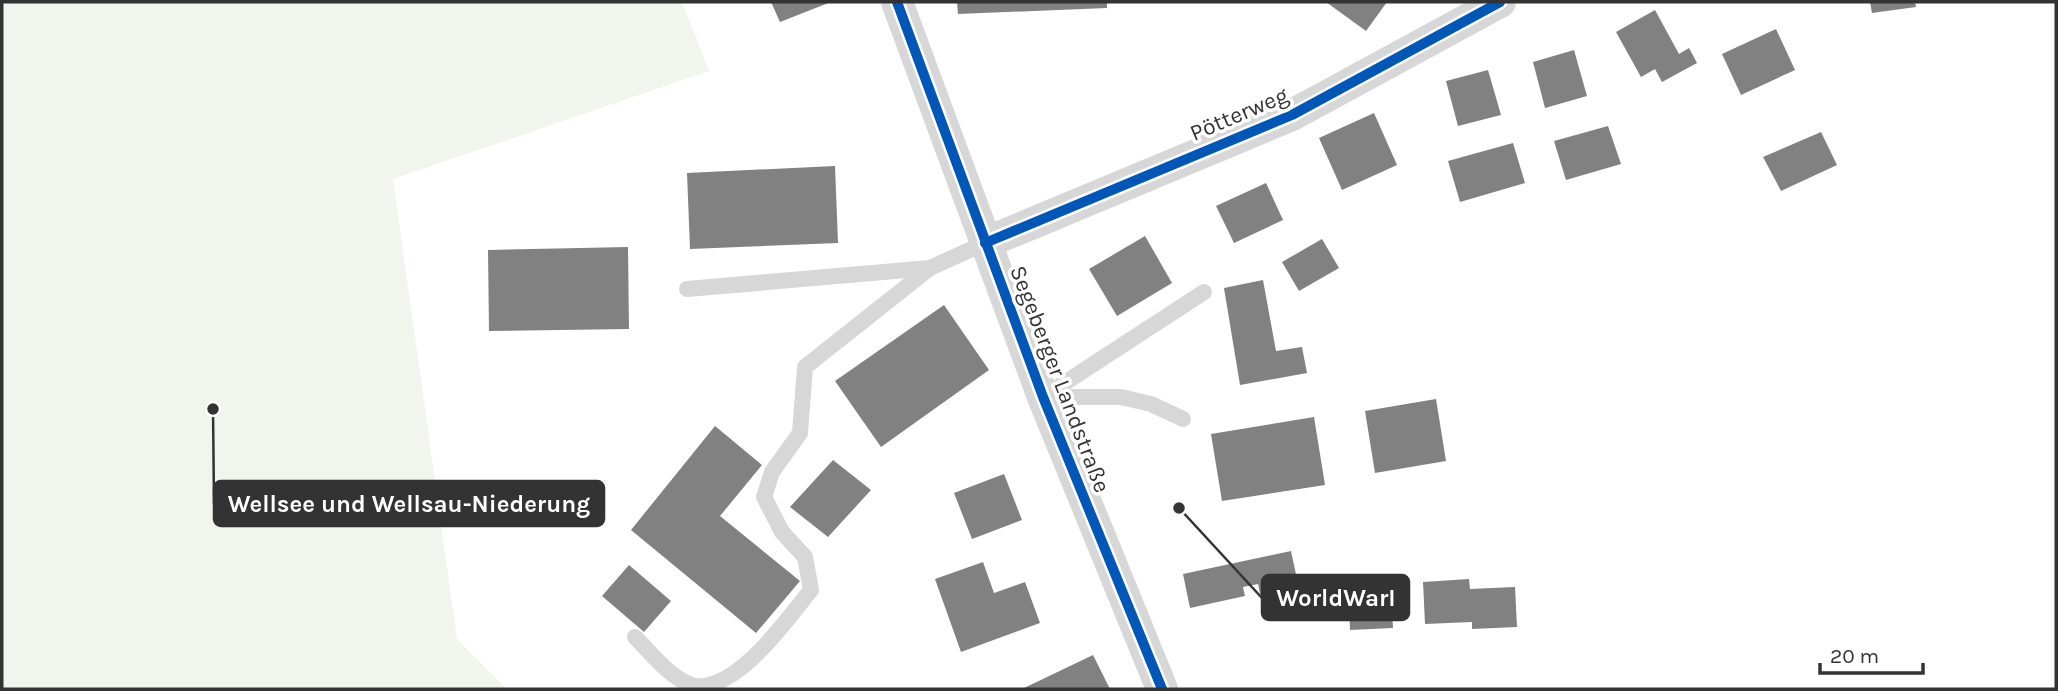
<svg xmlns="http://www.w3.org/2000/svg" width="2058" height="691" font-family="Karla,sans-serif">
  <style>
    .green { fill: #f1f5ed }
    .building { fill: #818181 }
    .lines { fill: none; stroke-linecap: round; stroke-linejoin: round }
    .lane { stroke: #d7d7d7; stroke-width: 16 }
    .street { stroke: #d7d7d7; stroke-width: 32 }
    .cycleway-casing { stroke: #fff; stroke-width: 15 }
    .cycleway { stroke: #0057b8; stroke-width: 10 }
    .labels { text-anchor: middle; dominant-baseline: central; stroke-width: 7; stroke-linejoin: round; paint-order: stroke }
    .street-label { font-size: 23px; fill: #333; stroke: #fff }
    .leader { fill: none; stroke: #333; stroke-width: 2.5 }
    .callout-dot { fill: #333; stroke: #fff; stroke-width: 2.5 }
    .callout { fill: #333; stroke: #333; stroke-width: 2.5 }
    .callout-label { font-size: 24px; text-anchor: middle; font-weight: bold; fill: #fff }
  </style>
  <rect width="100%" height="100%" fill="#fff"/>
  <polygon class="green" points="2,2 682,2 709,71 393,179 457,639 507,689 2,689"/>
  <g class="building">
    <polygon points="771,2 831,2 780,22"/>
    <polygon points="957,2 1107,2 1107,8 958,14"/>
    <polygon points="1326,2 1387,2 1366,31"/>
    <polygon points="1870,2 1915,2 1916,7 1872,13"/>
    <polygon points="1655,10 1679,54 1689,48 1697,63 1662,82 1655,69 1641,77 1616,32"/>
    <polygon points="1776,29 1795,70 1741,95 1722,54"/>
    <polygon points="1574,50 1587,96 1545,108 1533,62"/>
    <polygon points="1488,70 1501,115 1458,126 1446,81"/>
    <polygon points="1374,113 1397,165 1342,190 1319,138"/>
    <polygon points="1608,126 1621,164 1566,180 1554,141"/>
    <polygon points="1821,132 1837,165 1781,191 1763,157"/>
    <polygon points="1513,143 1525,183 1460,202 1448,161"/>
    <polygon points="835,166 838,243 690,249 687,173"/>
    <polygon points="1266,183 1283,220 1234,243 1216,206"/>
    <polygon points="1145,236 1172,283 1117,316 1089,269"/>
    <polygon points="1322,239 1339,268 1299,291 1282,262"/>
    <polygon points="628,247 629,329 489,331 488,250"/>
    <polygon points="1263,280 1276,351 1302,347 1307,373 1240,385 1224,288"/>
    <polygon points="944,305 989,370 881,447 835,381"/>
    <polygon points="1436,399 1446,461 1375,473 1365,411"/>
    <polygon points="1314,417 1325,485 1222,501 1211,434"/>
    <polygon points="715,426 762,465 720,516 800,581 756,633 631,530"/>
    <polygon points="833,460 871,490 828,537 790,507"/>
    <polygon points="1004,474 1022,520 972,539 954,493"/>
    <polygon points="1291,551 1300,593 1262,602 1258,584 1243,587 1245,596 1190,608 1183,574"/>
    <polygon points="983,562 994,593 1025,582 1040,623 961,652 935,579"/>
    <polygon points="629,565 671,601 644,632 602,596"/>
    <polygon points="1390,576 1393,628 1350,630 1348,578"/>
    <polygon points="1469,579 1470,589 1515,587 1517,627 1472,629 1472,622 1425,624 1423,582"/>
    <polygon points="1093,655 1110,689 1022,689"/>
  </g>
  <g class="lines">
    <g class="lane">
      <polyline points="687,289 930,268"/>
      <polyline points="1043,397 1204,292"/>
      <polyline points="1043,397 1121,397 1151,404 1183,419"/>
      <path d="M635,637c17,17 36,42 59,49 44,5 93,-67 117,-96l-6,-33 -23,-25 -18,-35 8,-25 28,-39 5,-66 125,-99 55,-25"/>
    </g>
    <g class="street">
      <polyline points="897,2 1043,397 1162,689"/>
      <polyline points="985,243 1292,115 1500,2"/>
    </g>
    <defs>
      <g id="cycleway">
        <polyline points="897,2 1043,397 1162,689"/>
        <polyline points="985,243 1292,115 1500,2"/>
      </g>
    </defs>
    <use href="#cycleway" class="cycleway-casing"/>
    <use href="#cycleway" class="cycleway"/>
  </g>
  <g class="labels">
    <g class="street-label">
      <text transform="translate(1239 114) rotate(-23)">Pötterweg</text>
      <text transform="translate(1060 379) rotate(69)">Segeberger Landstraße</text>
    </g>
  </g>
  <path class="leader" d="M213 409L214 504M1179 508L1262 598"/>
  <g class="callout-dot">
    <circle cx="213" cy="409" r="7"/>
    <circle cx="1179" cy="508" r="7"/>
  </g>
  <g class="callout">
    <rect x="214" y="481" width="390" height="45" rx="7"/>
    <rect x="1262" y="575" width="147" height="45" rx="7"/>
  </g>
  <g class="callout-label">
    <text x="409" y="512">Wellsee und Wellsau-Niederung</text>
    <text x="1336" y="606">WorldWarI</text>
  </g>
  <rect width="2058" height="691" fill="none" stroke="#333333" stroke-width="7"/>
  <path d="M1820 663v10h103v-10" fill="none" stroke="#333333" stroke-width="3.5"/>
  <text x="1830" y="663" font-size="21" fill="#333333" stroke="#ffffff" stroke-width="5" paint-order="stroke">20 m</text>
</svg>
